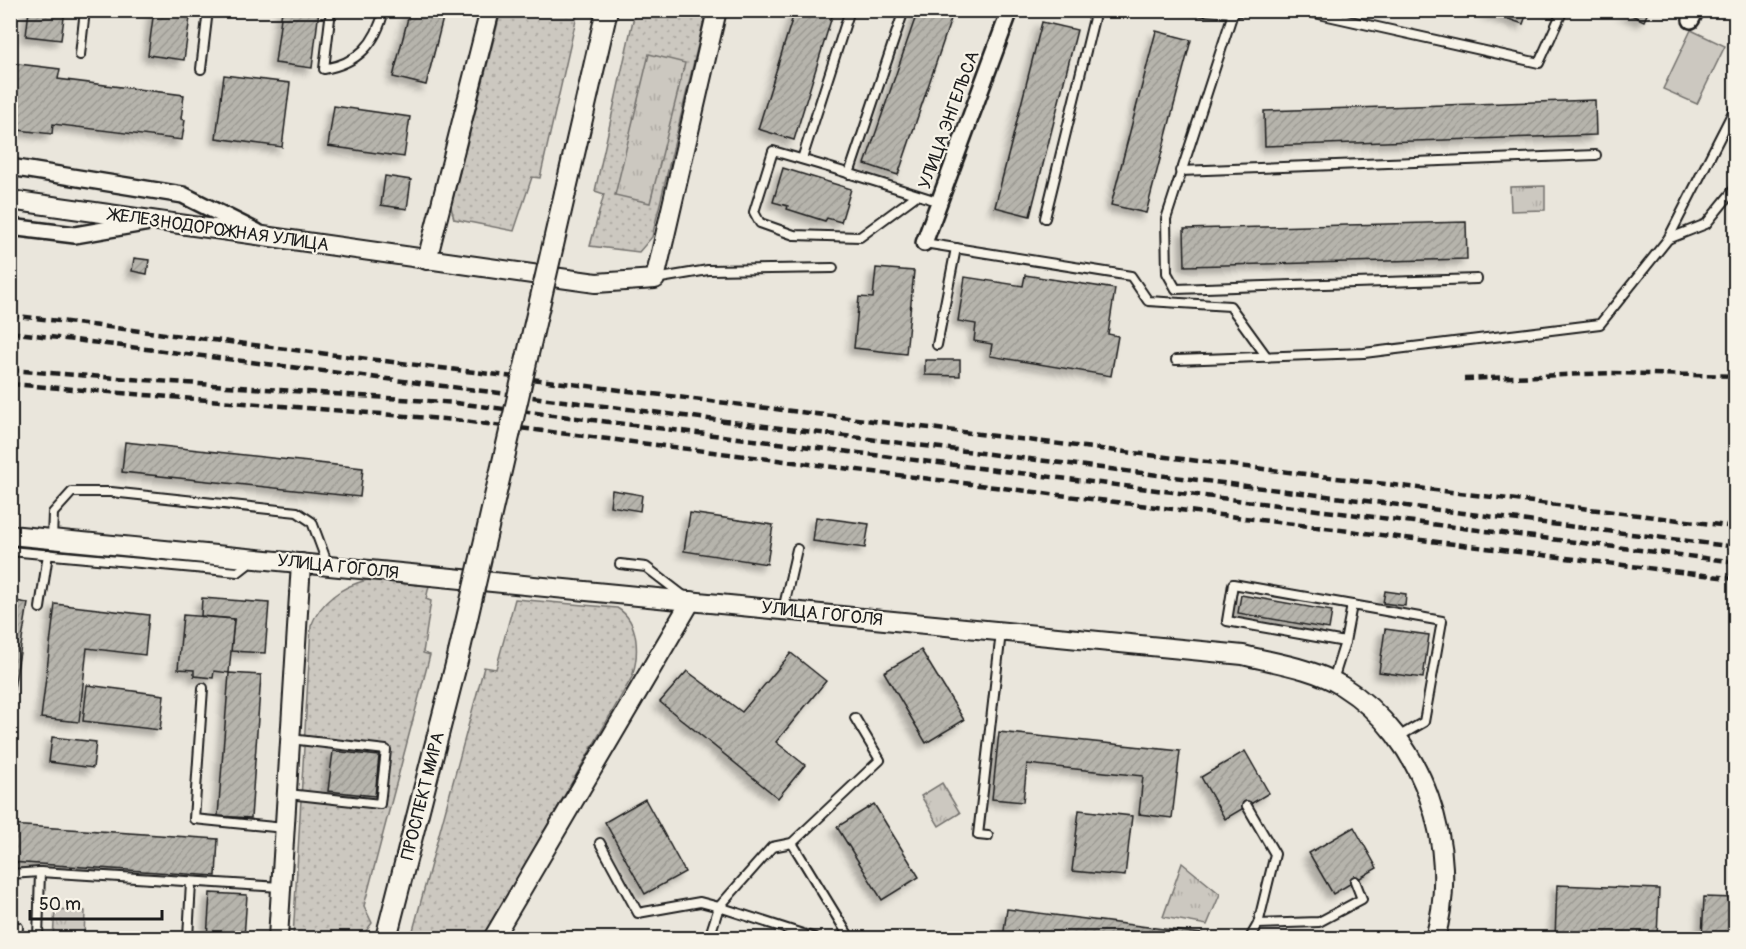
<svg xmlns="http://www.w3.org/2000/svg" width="1746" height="949" font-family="Pangolin,sans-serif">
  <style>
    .grass { fill: url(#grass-dots); stroke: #74726e; stroke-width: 1.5 }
    .park { fill: url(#park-tufts); stroke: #74726e; stroke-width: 1.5 }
    .pitch { fill: #ccc8c0; stroke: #74726e; stroke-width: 1.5 }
    .building { fill: url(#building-hatch); stroke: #1c1c1c; stroke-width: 1.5; filter: url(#shadow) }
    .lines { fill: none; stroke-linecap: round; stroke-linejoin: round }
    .service-casing { stroke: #1c1c1c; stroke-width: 12 }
    .minor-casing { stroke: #1c1c1c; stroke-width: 20 }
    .tertiary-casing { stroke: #1c1c1c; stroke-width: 22 }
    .secondary-casing { stroke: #1c1c1c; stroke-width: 24 }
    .service { stroke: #f7f3e8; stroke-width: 8 }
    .minor { stroke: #f7f3e8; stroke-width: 15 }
    .tertiary { stroke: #f7f3e8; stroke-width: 18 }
    .secondary { stroke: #f7f3e8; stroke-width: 20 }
    .rail { stroke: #1c1c1c; stroke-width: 4.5; stroke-dasharray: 9 4.5; stroke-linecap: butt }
    .secondary-bridge-casing { stroke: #1c1c1c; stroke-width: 24; stroke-linecap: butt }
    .secondary-bridge { stroke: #f7f3e8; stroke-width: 20 }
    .labels { text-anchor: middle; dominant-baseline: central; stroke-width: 4.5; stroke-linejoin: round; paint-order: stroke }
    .street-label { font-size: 18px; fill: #1c1c1c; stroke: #f7f3e8 }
  </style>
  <defs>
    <pattern id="grass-dots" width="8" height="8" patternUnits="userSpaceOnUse" patternTransform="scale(1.5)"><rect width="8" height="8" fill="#ccc8c0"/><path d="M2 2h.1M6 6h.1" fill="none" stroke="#afaba4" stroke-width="1.8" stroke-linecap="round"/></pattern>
    <pattern id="park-tufts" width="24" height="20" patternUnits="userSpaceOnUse" patternTransform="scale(1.5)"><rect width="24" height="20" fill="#ccc8c0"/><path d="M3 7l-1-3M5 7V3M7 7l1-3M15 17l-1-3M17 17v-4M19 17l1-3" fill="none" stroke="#afaba4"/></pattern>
    <pattern id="building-hatch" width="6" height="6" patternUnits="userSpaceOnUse" patternTransform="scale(1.5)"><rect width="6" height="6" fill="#b6b4ac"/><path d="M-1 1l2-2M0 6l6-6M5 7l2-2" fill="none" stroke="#9c9a93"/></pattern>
    <filter id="shadow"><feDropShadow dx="-5.5" dy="5.5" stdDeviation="3" flood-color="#0004"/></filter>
  </defs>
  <rect width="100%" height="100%" fill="#eae6dc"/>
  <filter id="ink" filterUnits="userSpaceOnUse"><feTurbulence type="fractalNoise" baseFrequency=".0167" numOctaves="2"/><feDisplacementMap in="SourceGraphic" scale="12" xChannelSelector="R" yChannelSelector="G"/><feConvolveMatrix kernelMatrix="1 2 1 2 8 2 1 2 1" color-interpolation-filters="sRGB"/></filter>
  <g filter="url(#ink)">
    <g class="grass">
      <polygon points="501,11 578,11 540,178 532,177 514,231 454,219 451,207"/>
      <polygon points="635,11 706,11 652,237 639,252 590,246 604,194 595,191"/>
      <path d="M367,580l62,6 -3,13 5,2 -8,52 7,2 -66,251 8,17 -11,15h-68l18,-312c9,-24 31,-40 56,-46z"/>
      <path d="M515,599l102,9c23,13 22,47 15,69l-149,261h-72l73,-271 12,2z"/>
    </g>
    <g class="park">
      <polygon points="649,54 685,63 650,203 615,195"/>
      <polygon points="1545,186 1545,210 1511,211 1510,187"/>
      <polygon points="942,783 960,813 939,826 921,796"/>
      <polygon points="1182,863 1220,894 1207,925 1163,917"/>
      <polygon points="55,909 85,911 84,938 53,938"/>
      <polygon points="125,931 157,932 157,938 125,938"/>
    </g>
    <polygon class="pitch" points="1691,30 1725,46 1697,104 1663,89"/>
    <g class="building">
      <polygon points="29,10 65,10 61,40 26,36"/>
      <polygon points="154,10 191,10 184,60 148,55"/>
      <polygon points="282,10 319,10 312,68 275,63"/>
      <polygon points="410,10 445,10 426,85 393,77"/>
      <polygon points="795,10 834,10 794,140 758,129"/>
      <polygon points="918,10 954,10 898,175 865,164"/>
      <polygon points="1483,10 1528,10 1523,24"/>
      <polygon points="1621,10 1649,10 1644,21"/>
      <polygon points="1042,22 1077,30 1030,216 995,207"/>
      <polygon points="1156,31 1191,40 1146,213 1111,205"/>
      <polygon points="10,63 60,69 58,79 184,95 181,119 185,120 182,140 53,124 52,134 10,129"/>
      <polygon points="224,75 290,83 282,147 216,138"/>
      <polygon points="1595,100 1596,135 1265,146 1264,111"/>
      <polygon points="334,106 410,117 404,157 328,146"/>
      <polygon points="783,168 851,189 841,222 827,218 825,221 787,209 788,206 773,202"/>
      <polygon points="385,176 411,180 407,209 381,205"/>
      <polygon points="1466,222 1467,259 1185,266 1184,229"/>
      <polygon points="134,258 149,260 147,274 132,271"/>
      <polygon points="876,268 914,271 906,354 854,348 859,297 873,298"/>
      <polygon points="1025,275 1115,289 1108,334 1118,336 1111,376 990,356 992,344 974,341 976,324 958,321 965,277 1023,286"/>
      <polygon points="925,360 960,360 960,376 925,375"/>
      <polygon points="125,442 363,468 360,497 122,472"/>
      <polygon points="612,490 642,495 640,511 610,506"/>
      <polygon points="690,513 773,525 767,564 684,551"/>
      <polygon points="816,517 869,524 865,548 813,541"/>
      <polygon points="1385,591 1406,594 1405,606 1383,603"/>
      <polygon points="1241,595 1332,611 1329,629 1238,613"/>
      <polygon points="202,598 269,603 265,653 231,651 234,619 201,616"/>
      <polygon points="10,600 28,603 10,713"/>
      <polygon points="55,604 149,615 145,655 87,648 79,722 41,718"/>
      <polygon points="183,615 234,619 229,673 214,671 213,678 194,676 194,670 178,669"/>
      <polygon points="1385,629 1429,635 1423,678 1379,672"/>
      <polygon points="921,650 964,720 926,743 884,672"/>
      <polygon points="791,653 826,681 776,742 805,765 778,798 660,702 687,671 742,712"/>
      <polygon points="229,673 261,675 251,818 218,816"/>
      <polygon points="87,685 164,695 160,730 83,721"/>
      <polygon points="999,732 1180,751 1172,818 1139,814 1143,776 1027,764 1023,802 992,799"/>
      <polygon points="52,737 96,742 93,768 49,762"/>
      <polygon points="333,751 379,756 375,796 328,791"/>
      <polygon points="1245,751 1269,793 1225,819 1201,777"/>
      <polygon points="645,799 685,872 645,894 605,822"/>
      <polygon points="874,804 919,877 882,900 837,827"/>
      <polygon points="1079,810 1132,816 1125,876 1072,871"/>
      <polygon points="10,825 218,839 216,876 10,862"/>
      <polygon points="1354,827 1377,868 1333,894 1309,853"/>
      <polygon points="1557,885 1659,889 1657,938 1555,938"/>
      <polygon points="210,893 247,895 244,938 207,938"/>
      <polygon points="1704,897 1736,898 1736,938 1702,938"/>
      <polygon points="1007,909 1202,934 1201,938 1003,938"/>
    </g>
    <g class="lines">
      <defs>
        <g id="service">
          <path d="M331,10l-7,59c34,-6 52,-25 60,-59"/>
          <polyline points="1190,10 1233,13 1243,10"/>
          <polyline points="1234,10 1166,219 1167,273 1176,289 1477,279"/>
          <polyline points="1301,10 1539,63 1563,10"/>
          <polyline points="80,55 85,10"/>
          <polyline points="201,69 208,10"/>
          <polyline points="802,159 850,10"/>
          <polyline points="1180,171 1596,155"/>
          <polyline points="849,174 904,10"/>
          <path d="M917,195l-57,42 -66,-2 -34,-12 -6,-11 19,-61c56,16 111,33 167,51"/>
          <polyline points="1045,218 1096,10"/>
          <polyline points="1668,239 1706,224 1736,187"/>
          <polyline points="924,243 1131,276 1148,301 1230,306 1267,357"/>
          <polyline points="655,279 708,270 833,268"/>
          <polyline points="937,345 956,248"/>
          <polyline points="1176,360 1364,353 1600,324 1668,239 1736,106"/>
          <polyline points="52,539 53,513 72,492 111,492 297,512 312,522 328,565"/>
          <polyline points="10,551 238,572 247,565 248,560"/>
          <polyline points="620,564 646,567 685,597"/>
          <polyline points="40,608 48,554"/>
          <polyline points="783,610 797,549"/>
          <polyline points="1345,642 1227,621 1233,584 1352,605"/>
          <polyline points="1333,680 1345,642 1352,605 1442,621 1424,722 1398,737"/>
          <polyline points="203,688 194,819 284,828"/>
          <polyline points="288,794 380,804 386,750 290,739"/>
          <polyline points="1247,806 1275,854 1258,924"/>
          <polyline points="988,836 978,835 1001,632"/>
          <polyline points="600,843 638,913 700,902 719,907 709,938"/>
          <polyline points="792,843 850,938"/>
          <polyline points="10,874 40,872 281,887"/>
          <polyline points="10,926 18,927 17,938"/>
          <polyline points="38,938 40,872"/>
          <polyline points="188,938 191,882"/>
          <polyline points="815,938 719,907 772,847 792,843 880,760 855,718"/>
          <polyline points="1250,938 1258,924 1319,922 1362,899 1355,881"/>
        </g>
        <g id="minor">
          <polyline points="1691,20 1696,10"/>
          <polyline points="10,167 183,195 257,232"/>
          <polyline points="10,227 75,235 150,222"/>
          <polyline points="924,243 1010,10"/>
        </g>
        <g id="tertiary">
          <polyline points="10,200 596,283 655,279 717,10"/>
          <polyline points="427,260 490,10"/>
          <path d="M10,535l1233,120c32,8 70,13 99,31 82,51 119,162 93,252"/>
          <polyline points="278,938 301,563"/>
          <polyline points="493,938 691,601"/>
        </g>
        <g id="secondary">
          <polyline points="565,193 607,10"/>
          <polyline points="386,938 459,653"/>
        </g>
      </defs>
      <use href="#service" class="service-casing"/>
      <use href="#minor" class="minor-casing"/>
      <use href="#tertiary" class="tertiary-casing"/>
      <use href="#secondary" class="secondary-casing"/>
      <use href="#service" class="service"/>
      <use href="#minor" class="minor"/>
      <use href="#tertiary" class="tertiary"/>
      <use href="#secondary" class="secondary"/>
      <g class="rail">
        <polyline points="10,315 1736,527"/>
        <polyline points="10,332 1736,547"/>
        <polyline points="10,370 456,403 1736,562"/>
        <polyline points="1464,379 1611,373 1736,376"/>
        <polyline points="10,384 455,420 1736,579"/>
      </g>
      <defs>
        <polyline id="secondary-bridge" points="459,653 565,193"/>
      </defs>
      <use href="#secondary-bridge" class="secondary-bridge-casing"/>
      <use href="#secondary-bridge" class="secondary-bridge"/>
    </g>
  </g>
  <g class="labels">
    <g class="street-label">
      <text transform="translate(949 120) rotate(-70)">УЛИЦА ЭНГЕЛЬСА</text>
      <text transform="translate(219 230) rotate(8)">ЖЕЛЕЗНОДОРОЖНАЯ УЛИЦА</text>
      <text transform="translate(338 567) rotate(6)">УЛИЦА ГОГОЛЯ</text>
      <text transform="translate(822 614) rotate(6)">УЛИЦА ГОГОЛЯ</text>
      <text transform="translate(423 796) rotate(-76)">ПРОСПЕКТ МИРА</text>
    </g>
  </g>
  <rect width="1746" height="949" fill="none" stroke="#f7f3e8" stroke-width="36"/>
  <rect x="18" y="18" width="1710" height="913" fill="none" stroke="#1c1c1c" stroke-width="2" filter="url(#ink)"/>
  <path d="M30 910v9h132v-9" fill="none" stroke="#1c1c1c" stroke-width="3"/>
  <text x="39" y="910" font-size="18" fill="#1c1c1c" stroke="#f7f3e8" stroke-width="4.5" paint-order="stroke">50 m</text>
</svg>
